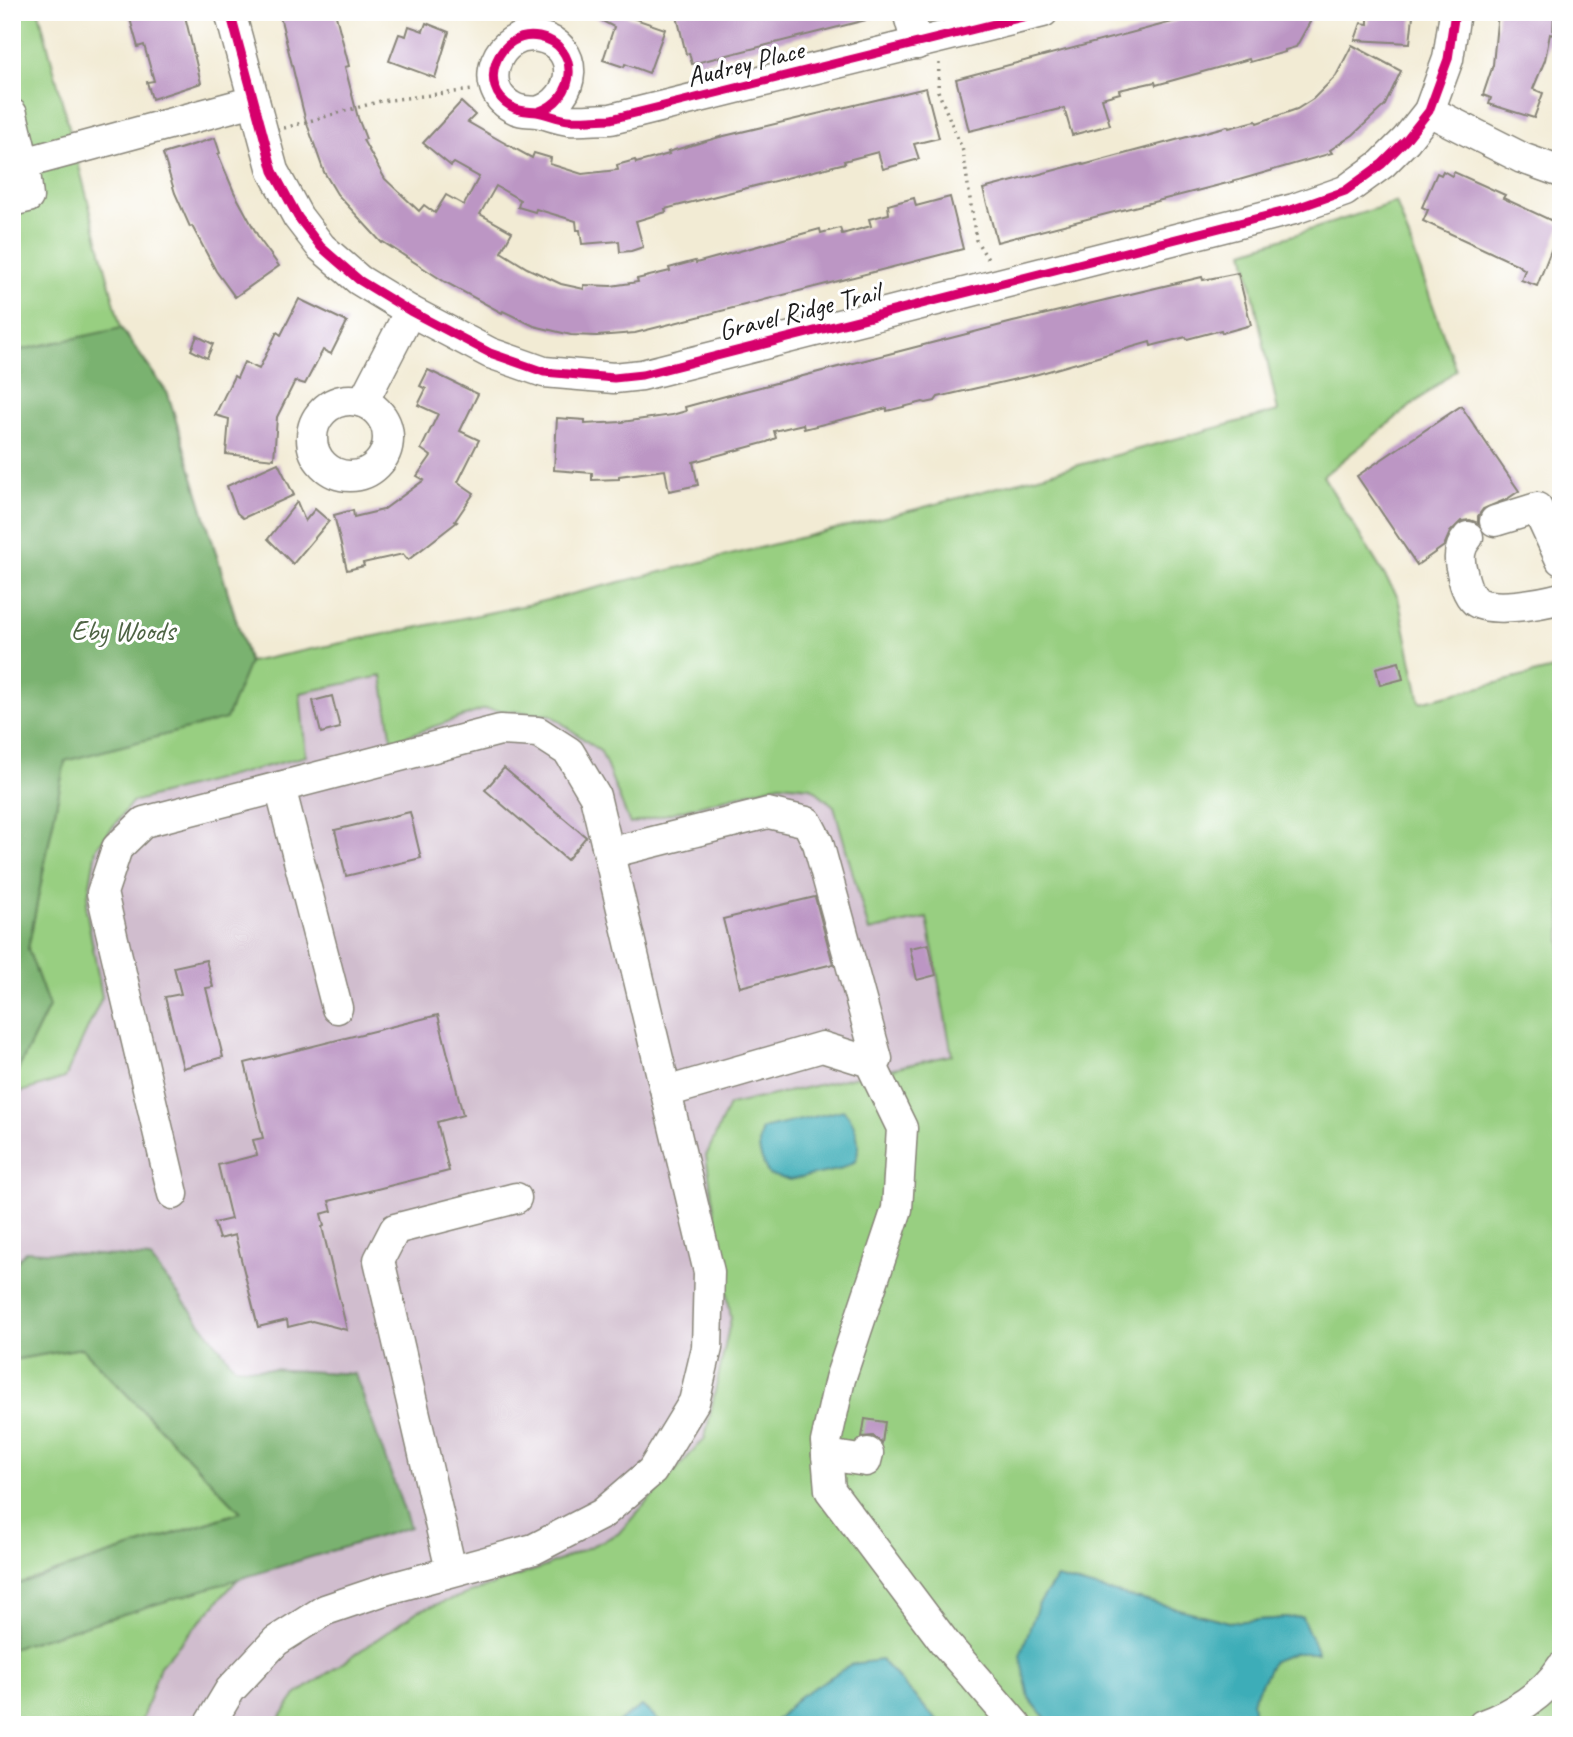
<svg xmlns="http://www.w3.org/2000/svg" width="1573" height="1737" font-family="Caveat,sans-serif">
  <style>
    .industrial { fill: #d0bdce }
    .green { fill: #98cf81; stroke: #5a764e; stroke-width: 2 }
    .forest { fill: #7ab26f; stroke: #4b6746; stroke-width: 2 }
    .water { fill: #3dadb8; stroke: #2c646a; stroke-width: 2 }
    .building { fill: #bc96c4 }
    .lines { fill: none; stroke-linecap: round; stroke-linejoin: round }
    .minor-casing { stroke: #878478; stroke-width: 33 }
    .path { stroke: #878478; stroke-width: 3.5; stroke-dasharray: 2 5; stroke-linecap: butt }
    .minor { stroke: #fff; stroke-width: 30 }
    .cycleway-casing { stroke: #fff; stroke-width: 13 }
    .cycleway { stroke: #d6006c; stroke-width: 9 }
    .labels { text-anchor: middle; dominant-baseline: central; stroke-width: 6; stroke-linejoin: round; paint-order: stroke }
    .street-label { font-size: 28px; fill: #1c1c1c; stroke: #fff }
    .park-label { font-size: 28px; fill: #4e6444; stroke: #fff }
  </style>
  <rect width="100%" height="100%" fill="#fff"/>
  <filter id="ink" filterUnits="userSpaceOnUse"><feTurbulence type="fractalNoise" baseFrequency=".0143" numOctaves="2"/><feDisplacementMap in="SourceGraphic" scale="14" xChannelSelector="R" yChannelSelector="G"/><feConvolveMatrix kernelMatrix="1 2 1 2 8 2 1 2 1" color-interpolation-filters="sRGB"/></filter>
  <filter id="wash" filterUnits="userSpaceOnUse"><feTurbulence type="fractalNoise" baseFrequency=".00686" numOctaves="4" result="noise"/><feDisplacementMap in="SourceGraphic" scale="28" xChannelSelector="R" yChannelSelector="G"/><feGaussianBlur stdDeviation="1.57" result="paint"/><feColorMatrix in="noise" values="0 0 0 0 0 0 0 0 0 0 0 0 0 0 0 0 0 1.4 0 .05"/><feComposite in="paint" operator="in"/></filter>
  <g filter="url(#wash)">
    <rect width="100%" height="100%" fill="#f2ebd4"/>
    <polygon class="industrial" points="382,675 393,741 485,709 551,715 601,752 630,823 780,784 811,787 834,805 869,931 927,918 952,1055 729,1105 706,1156 731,1318 705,1438 618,1534 547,1566 296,1695 275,1725 140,1725 160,1666 238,1579 410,1527 355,1374 235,1367 150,1258 26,1251 12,1267 12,1095 65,1078 102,997 86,909 96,849 132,802 306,756 299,693"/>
    <g class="green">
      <polygon points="12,12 39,12 121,328 168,394 249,662 531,604 917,509 1278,411 1244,251 1396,202 1456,370 1323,476 1398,597 1420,702 1561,667 1561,1725 1255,1725 1252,1701 1273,1661 1294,1653 1302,1617 1229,1622 1057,1578 1029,1698 1051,1725 941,1725 881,1660 800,1696 771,1725 663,1725 642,1706 614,1725 275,1725 296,1695 418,1611 547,1566 618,1534 705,1438 731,1318 706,1156 729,1105 952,1055 927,918 869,931 834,806 811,787 780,784 630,824 601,752 551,715 485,709 392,741 382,676 300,693 306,756 132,802 96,849 86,909 102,997 65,1078 12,1095 12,1082 49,1007 28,949 65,761 56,342 12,352"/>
      <polygon points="82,1348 241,1512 12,1586 12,1360"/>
      <polygon points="238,1579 160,1666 140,1725 12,1725 12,1648"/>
    </g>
    <g class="forest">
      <polygon points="121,328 168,394 249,663 226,719 65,761 28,949 49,1007 12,1082 12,352"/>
      <polygon points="26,1251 150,1258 235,1367 355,1374 410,1527 12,1648 12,1586 241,1512 82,1348 12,1360 12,1267"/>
    </g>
    <g class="water">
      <path d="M843,1110c14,13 18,33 13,51l-18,9 -48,10 -21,-5c-8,-15 -14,-29 -7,-46z"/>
      <polygon points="1057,1578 1229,1622 1302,1617 1318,1653 1294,1653 1273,1661 1252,1701 1255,1725 1051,1725 1029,1698 1020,1656 1038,1605"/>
      <polygon points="881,1660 941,1725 771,1725 800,1696 852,1664"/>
      <polygon points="642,1706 663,1725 614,1725"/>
    </g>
    <g id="blocks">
      <g class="building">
        <polygon points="128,12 184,12 201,83 152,99 147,82 154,81 144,45 138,47"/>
        <polygon points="279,12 335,12 349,66 345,67 358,118 366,139 363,140 385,179 419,211 424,205 435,213 446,195 464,205 479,177 454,163 451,166 423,143 461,102 475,115 468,122 501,141 532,158 534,153 551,158 550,164 582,174 618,170 617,165 635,160 636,163 669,154 668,152 720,137 926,88 939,138 914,144 919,159 883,169 878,152 844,161 845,163 665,209 666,212 636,221 643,247 631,251 620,252 619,241 582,244 580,230 577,230 576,221 536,209 535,212 518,207 520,200 496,186 480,214 512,232 501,252 527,268 561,284 584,289 584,285 611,286 638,282 637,279 670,271 669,268 695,261 696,263 820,229 821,233 840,228 842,234 871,226 869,219 889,214 888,205 914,198 916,206 950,197 963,249 635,333 597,336 571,335 534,326 503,311 502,313 445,282 383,242 382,243 337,194 324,172 305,118"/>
        <polygon points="585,12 615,12 665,29 649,73 625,64 624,67 603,60 614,27"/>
        <polygon points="676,12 873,12 874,18 692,64 689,53 686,54"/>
        <polygon points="1210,12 1308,12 1310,22 1296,47 1285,50 1285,52 1250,62 1249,59 1156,85 1155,82 1119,90 1120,93 1102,98 1110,125 1072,135 1064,108 969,131 956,79"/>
        <polygon points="1498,12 1554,12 1553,35 1550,34 1545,60 1533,89 1543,93 1534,118 1489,104 1491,98 1483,95 1493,65"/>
        <polygon points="1379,13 1413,16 1410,43 1355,40 1361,23 1368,24 1368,15 1379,16"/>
        <polygon points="426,23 449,32 435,78 389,61 399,34 406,36 409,26 423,31"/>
        <polygon points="1352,45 1401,71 1385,105 1353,135 1330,150 1332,153 1239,180 997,242 983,189 1082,163 1083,165 1228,126 1229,128 1256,121 1257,123 1297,109 1313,99 1336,76"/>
        <polygon points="215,138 220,153 218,154 234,192 260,240 279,266 235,297 216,271 192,226 190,227 175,193 163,154"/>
        <polygon points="1443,171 1452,176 1454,172 1505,195 1503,198 1561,225 1537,286 1521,280 1525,270 1516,264 1423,221 1428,210 1422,207 1437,173 1441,175"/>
        <polygon points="1238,273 1251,325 1222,333 1221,330 1187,339 1186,337 1151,346 1150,342 1038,374 938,397 935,401 926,403 923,402 887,411 887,408 804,429 803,424 774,431 776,438 767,442 693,462 698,485 669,491 665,470 619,476 619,479 592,480 592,473 554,470 557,418 585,420 585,424 622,422 672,415 686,411 685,407 733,394 1013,322 1202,277 1203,280"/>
        <polygon points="299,299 347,322 331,354 323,350 305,384 295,381 277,417 274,459 226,454 229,419 215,415 234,376 237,378 244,362 259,369 277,332 281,335"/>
        <polygon points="197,336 213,344 207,358 191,350"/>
        <polygon points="428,370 478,394 460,431 479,440 458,482 474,493 455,521 457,522 408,560 403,554 363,563 364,566 347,570 334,515 353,510 354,517 383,510 424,480 417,476 431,456 421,449 438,414 418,405 426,389 420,386"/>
        <polygon points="1461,406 1519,491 1507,499 1483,509 1478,516 1478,523 1470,520 1461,521 1450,532 1444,546 1417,565 1357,476"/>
        <polygon points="278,463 294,495 243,518 237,513 227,486"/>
        <polygon points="297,502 305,521 315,509 329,521 293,564 268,539"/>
        <polygon points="1399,662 1403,679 1380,685 1376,668"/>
        <polygon points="332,696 340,728 321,733 313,701"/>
        <polygon points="504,768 586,837 567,860 485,790"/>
        <polygon points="410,812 421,858 346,876 335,830"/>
        <polygon points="815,897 833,964 740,987 723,919"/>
        <polygon points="929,944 936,975 917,980 910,948"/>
        <polygon points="206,960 213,987 206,988 223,1057 183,1068 165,997 181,994 174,967"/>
        <polygon points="438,1015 463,1115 437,1122 449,1171 329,1201 332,1211 321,1214 324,1226 322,1227 347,1330 312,1321 288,1327 287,1320 258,1327 235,1235 219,1239 214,1223 231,1219 218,1165 257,1155 253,1140 263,1138 245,1063"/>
        <polygon points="865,1419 885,1422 882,1443 873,1436 862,1437"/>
      </g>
    </g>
  </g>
  <g filter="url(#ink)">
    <use href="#blocks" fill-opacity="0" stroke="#878478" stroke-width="2"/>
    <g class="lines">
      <defs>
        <g id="minor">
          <polyline points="230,12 273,171 298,217 321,247 359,280 410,311 490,353 544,372 614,378 642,375 1294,209 1345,191 1382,164 1406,140 1429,111 1448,59 1455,12"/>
          <polyline points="908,12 917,44"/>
          <polyline points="1429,111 1522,158 1561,172"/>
          <path d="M537,112c41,-12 44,-67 2,-75 -41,-8 -64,50 -27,70 8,5 16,4 25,5 11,2 21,7 32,8 14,1 28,-1 42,-1l432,-107"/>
          <polyline points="12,114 24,163 254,101"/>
          <polyline points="12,201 28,197 24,163"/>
          <circle cx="350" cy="438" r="38"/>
          <polyline points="363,402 410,311"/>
          <polyline points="1495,521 1537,508 1561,560"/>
          <path d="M1468,537c-9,10 -10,21 -6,35 2,9 5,22 13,29 15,12 68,2 86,-3"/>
          <polyline points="280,787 337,1008"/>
          <polyline points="609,853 768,813 807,822 818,843 877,1059 870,1062"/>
          <polyline points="666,1092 822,1047 870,1062 902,1128 897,1209 840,1379 826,1442 830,1490 945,1643 1016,1725"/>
          <polyline points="173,1194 102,893 117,848 144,822 500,730 538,732 569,752 595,796 709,1272 707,1348 694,1402 652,1471 602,1514 534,1549 384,1590 325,1610 276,1641 230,1690 209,1725"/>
          <polyline points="827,1455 866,1461 868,1453"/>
          <polyline points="451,1570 379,1260 395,1229 516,1198"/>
          <path d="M1483,1725c29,-11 61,-30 78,-57"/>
        </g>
      </defs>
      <use href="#minor" class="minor-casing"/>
      <g class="path">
        <polyline points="939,63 938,91 963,151 976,240 989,261"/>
        <polyline points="284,128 381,101 472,90"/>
      </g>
      <use href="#minor" class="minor"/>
      <defs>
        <g id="cycleway">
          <polyline points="230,12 273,171 298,217 321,247 359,280 410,311 490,353 544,372 614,378 642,375 1294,209 1345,191 1382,164 1406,140 1429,111 1448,59 1455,12"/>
          <path d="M537,112c41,-12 44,-67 2,-75 -41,-8 -64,50 -27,70 8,5 16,4 25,5 11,2 21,7 32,8 14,1 28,-1 42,-1l432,-107"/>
        </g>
      </defs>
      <use href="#cycleway" class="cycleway-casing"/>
      <use href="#cycleway" class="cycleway"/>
    </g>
  </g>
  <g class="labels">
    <g class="street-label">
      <text transform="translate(745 63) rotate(-14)">Audrey Place</text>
      <text transform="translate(799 311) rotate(-14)">Gravel Ridge Trail</text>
    </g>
    <g class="park-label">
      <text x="123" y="630">Eby Woods</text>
    </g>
  </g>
  <rect width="1573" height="1737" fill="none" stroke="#fff" stroke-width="42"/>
</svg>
